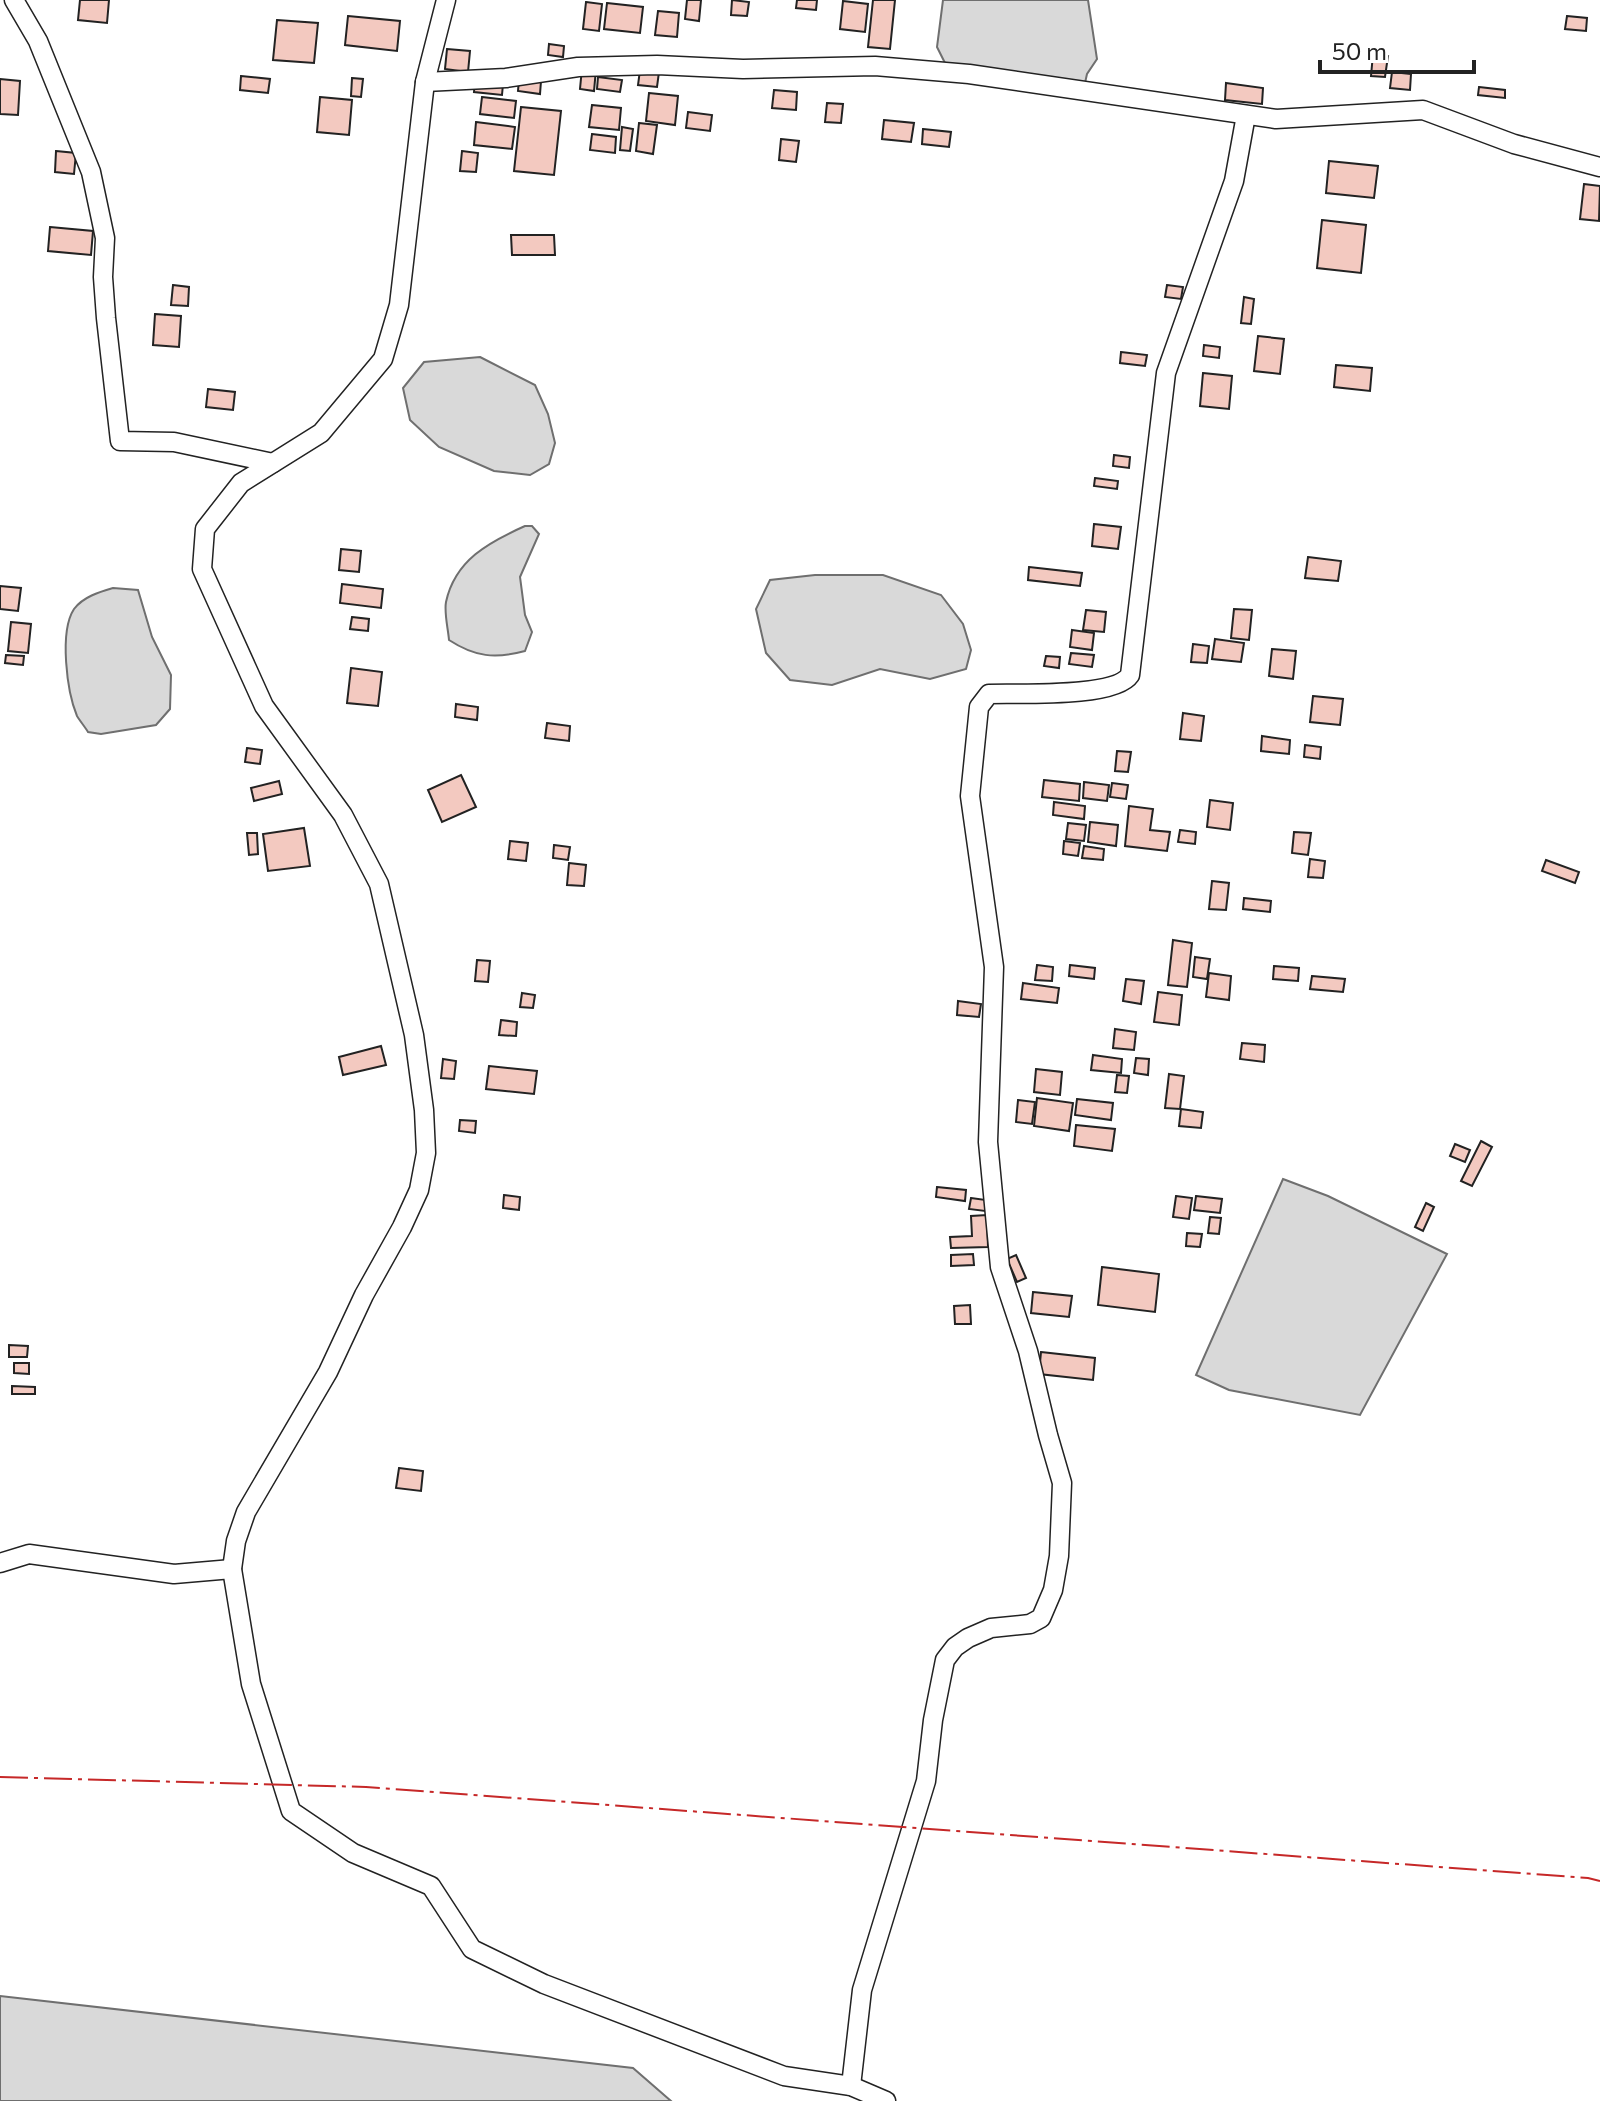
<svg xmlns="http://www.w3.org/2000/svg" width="1600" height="2101" font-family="Commissioner,sans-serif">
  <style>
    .water { fill: #d9d9d9; stroke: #6f6f6f; stroke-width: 2 }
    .building { fill: #f3c9c0; stroke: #222; stroke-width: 2 }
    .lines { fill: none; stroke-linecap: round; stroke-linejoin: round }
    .minor-casing { stroke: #222; stroke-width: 21 }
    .minor { stroke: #fff; stroke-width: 18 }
    .power { stroke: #c62828; stroke-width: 2; stroke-dasharray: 28 6 4 6; stroke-linecap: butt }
  </style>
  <rect width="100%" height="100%" fill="#fff"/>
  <g class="water">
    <polygon points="943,0 1088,0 1097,59 1087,74 1085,83 947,67 937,47"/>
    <polygon points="480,357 535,385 548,414 555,443 549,464 530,475 494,471 439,447 410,420 403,388 424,362"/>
    <path d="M525,526h7l7,8 -19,43 5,38 7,17 -7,19c-30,8 -50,6 -76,-11 -1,-12 -5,-27 -3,-38 9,-42 43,-60 79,-76z"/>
    <polygon points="815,575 883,575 941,595 963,624 971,650 966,669 930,679 880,669 832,685 790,680 766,653 756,609 770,580"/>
    <path d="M113,588l25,2 14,47 19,38 -1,34 -14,16 -55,9 -13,-2c-3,-5 -8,-11 -11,-16 -10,-24 -18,-84 -3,-107 9,-12 25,-17 39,-21z"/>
    <polygon points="1283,1179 1328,1196 1447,1254 1360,1415 1229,1390 1196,1375"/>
    <polygon points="0,1996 633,2068 671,2101 0,2101"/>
  </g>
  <g class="building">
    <polygon points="80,0 109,0 107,23 78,20"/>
    <polygon points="687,0 701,0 699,21 685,19"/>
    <polygon points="732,0 749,2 747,16 731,15"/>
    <polygon points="797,0 817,0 816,10 796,8"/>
    <polygon points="873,0 895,0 890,49 868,47"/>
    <polygon points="843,1 868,4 865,32 840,29"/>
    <polygon points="586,2 602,4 599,31 583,29"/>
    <polygon points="607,3 643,7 640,33 604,29"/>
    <polygon points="658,11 679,13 677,37 655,35"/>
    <polygon points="348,16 400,21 397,51 345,45"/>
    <polygon points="1567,16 1587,18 1586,31 1565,29"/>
    <polygon points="277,20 318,23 314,63 273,60"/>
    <polygon points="549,44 564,46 563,57 548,55"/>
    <polygon points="447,49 470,51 468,72 445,69"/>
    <polygon points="1373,54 1388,56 1385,77 1371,76"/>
    <polygon points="582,68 596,69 594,91 580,89"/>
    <polygon points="640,70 659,72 657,87 638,85"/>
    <polygon points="1392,72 1411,74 1410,90 1390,88"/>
    <polygon points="241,76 270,79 268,93 240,90"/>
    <polygon points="598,77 622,80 620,92 597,89"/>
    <polygon points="352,78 363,79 361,97 351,96"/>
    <polygon points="0,79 20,81 18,115 0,114"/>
    <polygon points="519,79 541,81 540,94 518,91"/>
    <polygon points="475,81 503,84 502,95 474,92"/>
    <polygon points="1226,83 1263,88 1262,104 1225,100"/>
    <polygon points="1479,87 1505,90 1505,98 1478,95"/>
    <polygon points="774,90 797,92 796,110 772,108"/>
    <polygon points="649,93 678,96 675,125 646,121"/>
    <polygon points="320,97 352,100 349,135 317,132"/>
    <polygon points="482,97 516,101 514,118 480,114"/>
    <polygon points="827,103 843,104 841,123 825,122"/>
    <polygon points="592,105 621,108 619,130 589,127"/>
    <polygon points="521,107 561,111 554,175 514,171"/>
    <polygon points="688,112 712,115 710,131 686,128"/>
    <polygon points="884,120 914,123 911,142 882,139"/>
    <polygon points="476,122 515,127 512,149 474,145"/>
    <polygon points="639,123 657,125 653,154 636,151"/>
    <polygon points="622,127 633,129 630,151 620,150"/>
    <polygon points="923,129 951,132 949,147 922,144"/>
    <polygon points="592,134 616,137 615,153 590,150"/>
    <polygon points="781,139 799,141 796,162 779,160"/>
    <polygon points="56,151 76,153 74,174 55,172"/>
    <polygon points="462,151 478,153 476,172 460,171"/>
    <polygon points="1329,161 1378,166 1374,198 1326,193"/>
    <polygon points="1584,184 1600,186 1599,221 1580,219"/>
    <polygon points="1322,220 1366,225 1361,273 1317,268"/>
    <polygon points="50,227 93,231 91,255 48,251"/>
    <polygon points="511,235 554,235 555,255 512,255"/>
    <polygon points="173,285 189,287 188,306 171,305"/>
    <polygon points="1167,285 1183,287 1181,299 1165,297"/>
    <polygon points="1244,297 1254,299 1251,324 1241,323"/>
    <polygon points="155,314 181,316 179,347 153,345"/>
    <polygon points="1258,336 1284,339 1280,374 1254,371"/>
    <polygon points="1204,345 1220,347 1219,358 1203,356"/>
    <polygon points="1121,352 1147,355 1145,366 1120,363"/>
    <polygon points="1336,365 1372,368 1370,391 1334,387"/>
    <polygon points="1203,373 1232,376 1229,409 1200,406"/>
    <polygon points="208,389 235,392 233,410 206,407"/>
    <polygon points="1114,455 1130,457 1129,468 1113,466"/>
    <polygon points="1095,478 1118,481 1117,489 1094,486"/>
    <polygon points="1094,524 1121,527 1118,549 1092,546"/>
    <polygon points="341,549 361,551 359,572 339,570"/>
    <polygon points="1308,557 1341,561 1338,581 1305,578"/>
    <polygon points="1029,567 1082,573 1080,586 1028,580"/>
    <polygon points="342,584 383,589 381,608 340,603"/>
    <polygon points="0,586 21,588 18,611 0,609"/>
    <polygon points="1234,609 1252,610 1249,640 1231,638"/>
    <polygon points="1086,610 1106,612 1104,632 1083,630"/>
    <polygon points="352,617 369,619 368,631 350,629"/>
    <polygon points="11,622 31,624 28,653 8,651"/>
    <polygon points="1072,630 1094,633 1092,650 1070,647"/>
    <polygon points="1215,639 1244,643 1241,662 1212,659"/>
    <polygon points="1193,644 1209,646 1207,663 1191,662"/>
    <polygon points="1272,649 1296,651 1293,679 1269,676"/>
    <polygon points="1071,653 1094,655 1092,667 1069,664"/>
    <polygon points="6,655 24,656 23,665 5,663"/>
    <polygon points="1046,656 1060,657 1059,668 1044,666"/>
    <polygon points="351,668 382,672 378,706 347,703"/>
    <polygon points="1313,696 1343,699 1340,725 1310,722"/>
    <polygon points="456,704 478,707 477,720 455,717"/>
    <polygon points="1183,713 1204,716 1201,741 1180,739"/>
    <polygon points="547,723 570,726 569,741 545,738"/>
    <polygon points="1262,736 1290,740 1289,754 1261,751"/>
    <polygon points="1305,745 1321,747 1320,759 1304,757"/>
    <polygon points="247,748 262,750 260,764 245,762"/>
    <polygon points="1117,751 1131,752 1128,772 1115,771"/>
    <polygon points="461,775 476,807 442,822 428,790"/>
    <polygon points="1044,780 1080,784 1079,801 1042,797"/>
    <polygon points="279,781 282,794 254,801 251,788"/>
    <polygon points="1084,782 1109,785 1107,801 1083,798"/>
    <polygon points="1112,783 1128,785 1126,799 1110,797"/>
    <polygon points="1210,800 1233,803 1230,830 1207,827"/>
    <polygon points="1054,802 1085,806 1084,819 1053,815"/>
    <polygon points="1129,806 1153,809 1150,830 1170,832 1167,851 1125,846"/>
    <polygon points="1090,822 1118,825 1116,846 1088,842"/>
    <polygon points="1068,823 1086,825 1084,841 1066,839"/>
    <polygon points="304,828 310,866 268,871 263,834"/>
    <polygon points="1180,830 1196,832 1195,844 1178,842"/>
    <polygon points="1294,832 1311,833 1308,855 1292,853"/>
    <polygon points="247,833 257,833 258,854 249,855"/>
    <polygon points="510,841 528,843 526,861 508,859"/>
    <polygon points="1064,841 1080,843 1078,856 1063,854"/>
    <polygon points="554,845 570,847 568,860 553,858"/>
    <polygon points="1084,846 1104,849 1103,860 1082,858"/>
    <polygon points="1310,859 1325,861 1323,878 1308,877"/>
    <polygon points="1546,860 1579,872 1575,883 1542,871"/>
    <polygon points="569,863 586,865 584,886 567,885"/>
    <polygon points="1212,881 1229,883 1226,910 1209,909"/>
    <polygon points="1244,898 1271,901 1270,912 1243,909"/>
    <polygon points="1173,940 1192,943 1187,987 1168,985"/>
    <polygon points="1195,957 1210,959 1207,979 1193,977"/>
    <polygon points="477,960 490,961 488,982 475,981"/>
    <polygon points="1037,965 1053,967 1052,981 1035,980"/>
    <polygon points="1070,965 1095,968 1094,979 1069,976"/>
    <polygon points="1274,966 1299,968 1298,981 1273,979"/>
    <polygon points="1209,973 1231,976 1229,1000 1206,997"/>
    <polygon points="1312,976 1345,979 1343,992 1310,989"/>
    <polygon points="1126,979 1144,981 1141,1004 1123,1001"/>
    <polygon points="1023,983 1059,988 1057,1003 1021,999"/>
    <polygon points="1158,992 1182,995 1179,1025 1154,1022"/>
    <polygon points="522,993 535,995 533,1008 520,1007"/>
    <polygon points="958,1001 981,1004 979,1017 957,1015"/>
    <polygon points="501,1020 517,1022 516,1036 499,1035"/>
    <polygon points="1115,1029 1136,1032 1134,1050 1113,1048"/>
    <polygon points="1242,1043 1265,1045 1264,1062 1240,1059"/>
    <polygon points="381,1046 386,1065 343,1075 339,1057"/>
    <polygon points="1093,1055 1122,1059 1121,1073 1091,1070"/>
    <polygon points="1136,1058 1149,1059 1148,1075 1134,1073"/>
    <polygon points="443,1059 456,1061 454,1079 441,1078"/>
    <polygon points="489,1066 537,1071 534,1094 486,1089"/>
    <polygon points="1036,1069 1062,1072 1060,1095 1034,1092"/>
    <polygon points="1169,1074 1184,1076 1180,1109 1165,1108"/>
    <polygon points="1117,1075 1129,1076 1127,1093 1115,1092"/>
    <polygon points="1037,1098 1073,1103 1069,1131 1034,1126"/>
    <polygon points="1077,1099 1113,1103 1111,1120 1075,1115"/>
    <polygon points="1018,1100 1035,1102 1032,1124 1016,1122"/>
    <polygon points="1181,1109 1203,1112 1201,1128 1179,1126"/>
    <polygon points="460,1120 476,1121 475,1133 459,1131"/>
    <polygon points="1076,1125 1115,1129 1112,1151 1074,1146"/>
    <polygon points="1481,1141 1492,1147 1472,1186 1461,1181"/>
    <polygon points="1455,1144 1470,1150 1465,1162 1450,1156"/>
    <polygon points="937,1187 966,1190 965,1201 936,1197"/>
    <polygon points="504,1195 520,1197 519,1210 503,1208"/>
    <polygon points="1176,1196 1192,1198 1189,1219 1173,1217"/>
    <polygon points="1196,1196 1222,1199 1220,1213 1194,1210"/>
    <polygon points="971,1198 986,1200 985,1211 969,1209"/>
    <polygon points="1426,1203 1434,1207 1423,1231 1415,1227"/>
    <polygon points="987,1215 988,1247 951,1248 950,1237 972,1236 971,1216"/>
    <polygon points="1210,1217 1221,1218 1219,1234 1208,1233"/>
    <polygon points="1187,1233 1202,1234 1200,1247 1186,1246"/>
    <polygon points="973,1254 974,1265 951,1266 951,1255"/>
    <polygon points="1016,1255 1026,1278 1017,1282 1007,1259"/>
    <polygon points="1102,1267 1159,1274 1155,1312 1098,1305"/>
    <polygon points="1033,1292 1072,1296 1069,1317 1031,1313"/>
    <polygon points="970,1305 971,1324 955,1324 954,1306"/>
    <polygon points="9,1345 28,1346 27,1357 9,1357"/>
    <polygon points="1041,1352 1095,1358 1093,1380 1039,1374"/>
    <polygon points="14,1363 29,1363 29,1374 14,1373"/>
    <polygon points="12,1386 35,1387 35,1394 12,1394"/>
    <polygon points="399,1468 423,1471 421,1491 396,1488"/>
  </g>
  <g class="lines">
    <defs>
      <g id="minor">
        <polyline points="14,0 38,41 91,172 105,238 103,277 106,318 120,441 174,442 273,463"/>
        <polyline points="446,0 425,82 399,305 383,359 321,433 241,483 205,529 202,569 264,706 343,815 379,884 414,1035 424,1110 426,1153 419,1190 402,1227 364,1295 328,1372 246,1512 236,1541 232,1569 251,1684 291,1811 353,1853 431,1886 472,1949 544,1984 784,2076 851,2086 886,2101"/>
        <polyline points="425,82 506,78 578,67 657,65 743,69 875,66 969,74 1276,119 1423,110 1514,144 1600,167"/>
        <polyline points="0,1563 29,1554 174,1574 232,1569"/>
        <path d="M851,2086l11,-96 64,-209 7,-61 12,-60 10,-13 13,-9 23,-10 39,-4 11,-6 12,-28 6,-34 3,-73 -14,-48 -20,-84 -28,-84 -12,-125 6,-175 -24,-171 9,-89 10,-13c29,-1 126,4 141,-19l36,-302 68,-192 12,-66"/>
      </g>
    </defs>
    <use href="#minor" class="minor-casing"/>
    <use href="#minor" class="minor"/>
    <polyline class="power" points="0,1777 366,1787 1588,1878 1600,1881"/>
  </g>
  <path d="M1320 60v12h154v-12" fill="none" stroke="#222222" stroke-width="4"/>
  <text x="1332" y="60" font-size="24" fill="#222222" stroke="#ffffff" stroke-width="6" paint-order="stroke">50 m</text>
</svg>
